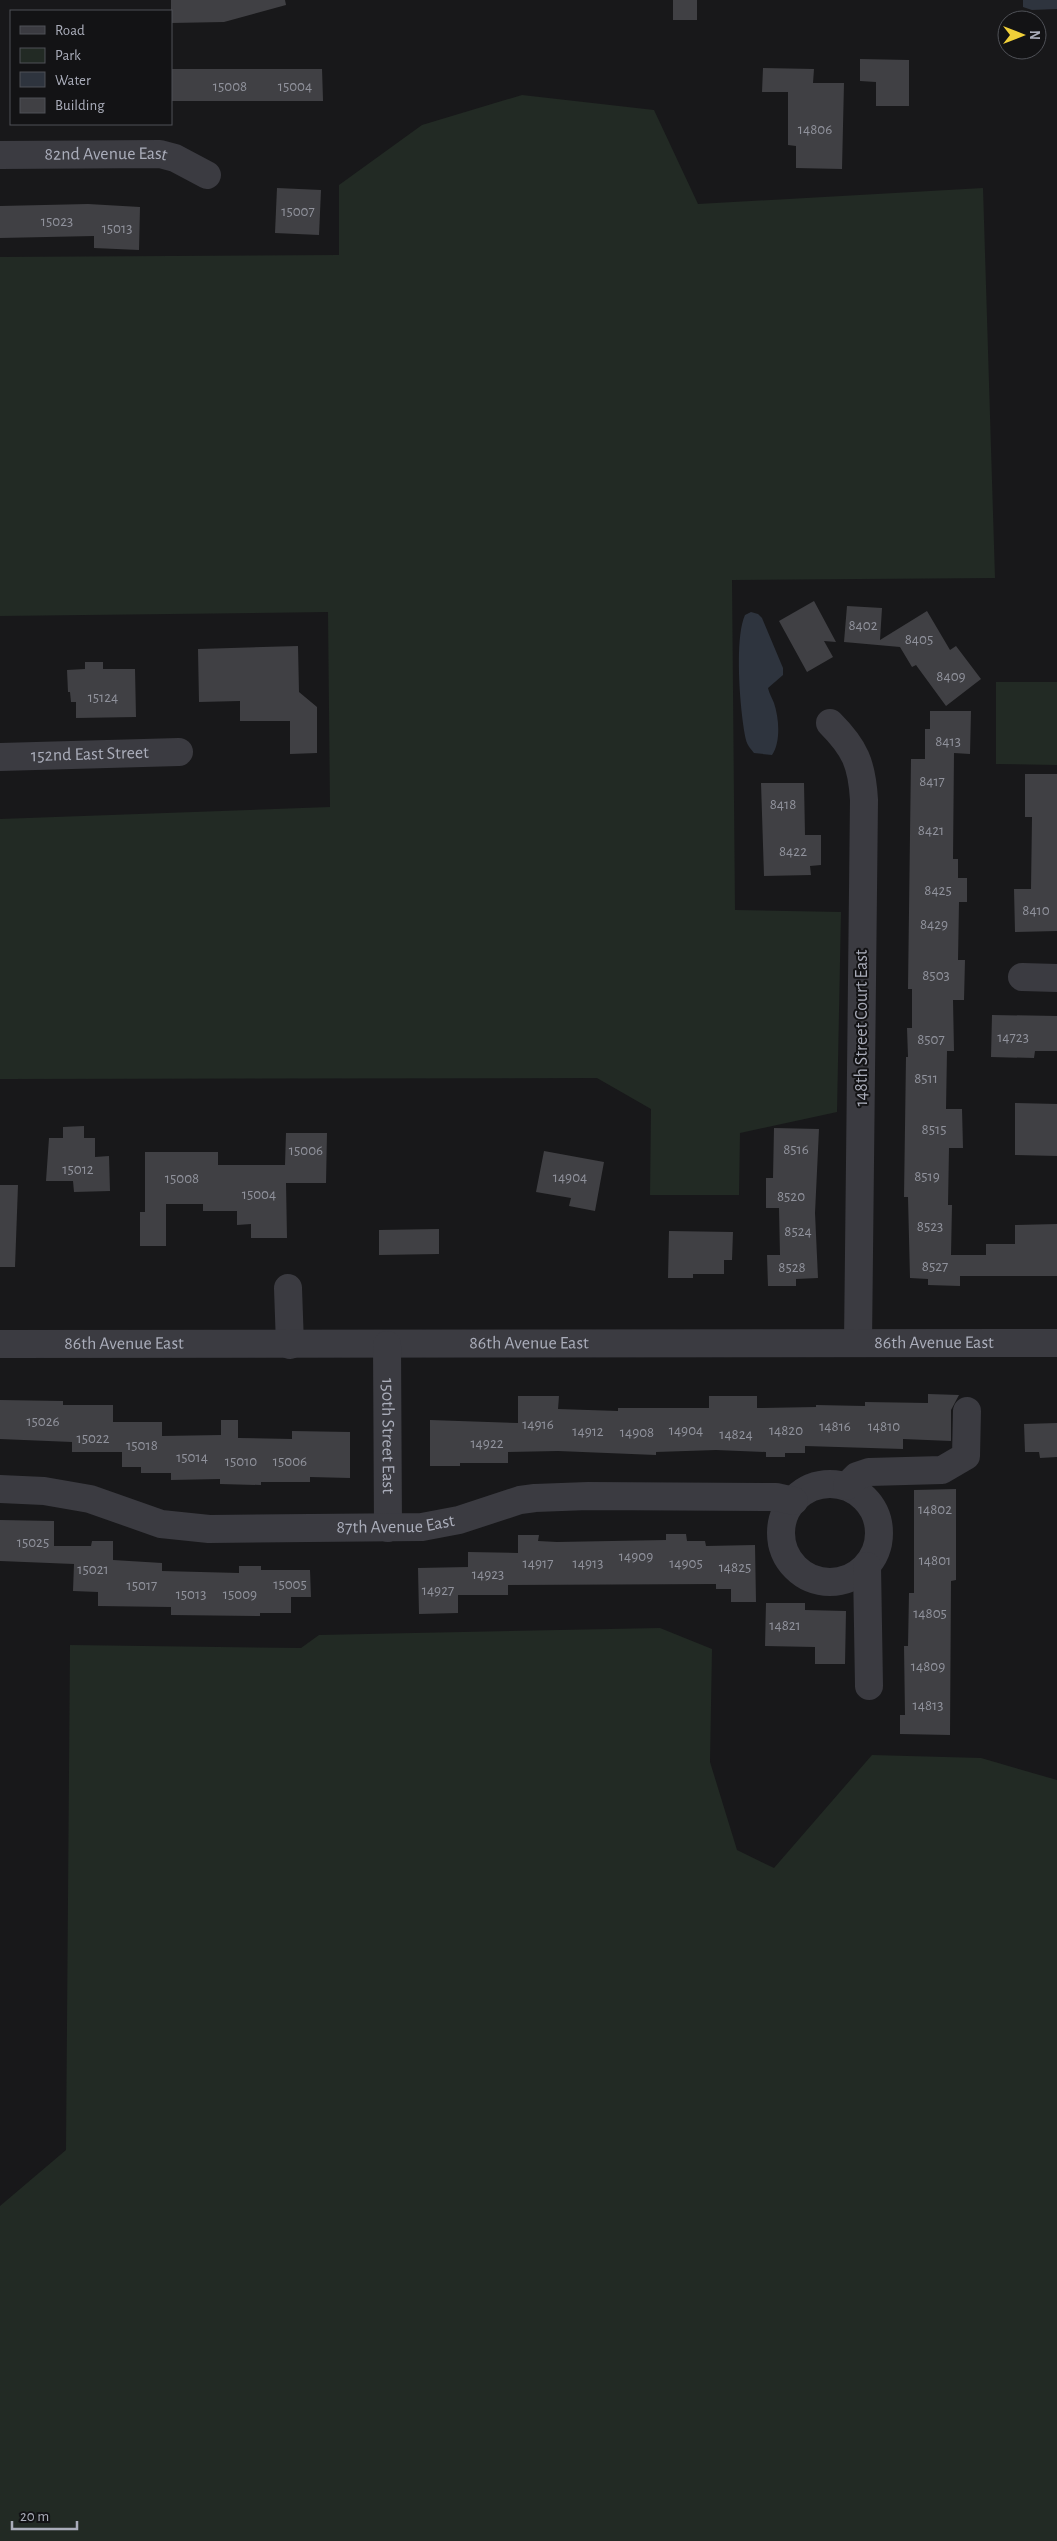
<svg xmlns="http://www.w3.org/2000/svg" width="1057" height="2541" font-family="'Alegreya Sans',sans-serif">
  <style>
    .green { fill: #222a24 }
    .water { fill: #2e343e }
    .building { fill: #404044 }
    .lines { fill: none; stroke-linecap: round; stroke-linejoin: round }
    .minor { stroke: #3b3b41; stroke-width: 28 }
    .labels { text-anchor: middle; dominant-baseline: central; stroke-width: 4; stroke-linejoin: round; paint-order: stroke }
    .number-label { font-size: 15px; fill: #90929c }
    .street-label { font-size: 18px; fill: #aaadba; stroke: #131315 }
  </style>
  <rect width="100%" height="100%" fill="#18181a"/>
  <g class="green">
    <polygon points="522,95 654,110 698,204 983,188 995,578 732,580 735,910 841,912 837,1112 740,1133 739,1195 650,1195 651,1109 597,1078 0,1079 0,819 330,807 328,612 0,616 0,257 339,255 339,185 422,125"/>
    <polygon points="996,682 1057,682 1057,765 996,764"/>
    <polygon points="660,1628 712,1649 710,1762 737,1850 774,1868 872,1755 981,1758 1057,1780 1057,2541 0,2541 0,2206 66,2150 70,1645 301,1648 319,1635"/>
  </g>
  <g class="water">
    <polygon points="1023,0 1057,0 1057,9 1032,10 1023,7"/>
    <path d="M751,612l7,2 4,4 21,50v7l-15,13c1,5 4,10 6,15 5,15 7,39 -2,52l-18,-2c-3,-4 -7,-8 -8,-13 -6,-27 -12,-101 -1,-125z"/>
  </g>
  <g class="building">
    <polygon points="171,0 285,0 286,5 224,22 171,23"/>
    <rect x="673" y="0" width="24" height="20"/>
    <polygon points="860,59 909,60 909,106 876,106 876,82 860,81"/>
    <polygon points="763,68 814,69 813,83 844,83 842,169 796,168 796,146 788,145 788,92 762,92"/>
    <polygon points="171,69 322,69 323,101 171,101"/>
    <polygon points="277,188 321,190 319,235 275,233"/>
    <polygon points="88,204 140,207 139,250 94,248 94,236 0,238 0,206"/>
    <polygon points="814,601 836,642 824,641 833,657 807,672 779,621"/>
    <polygon points="847,606 882,608 880,640 927,611 950,650 956,646 981,679 946,706 916,665 912,667 900,647 844,642"/>
    <polygon points="298,646 299,692 317,707 317,753 290,754 290,721 240,721 240,701 199,702 198,649"/>
    <polygon points="85,662 103,662 103,669 135,669 136,717 76,718 76,702 71,702 70,692 68,692 67,670 85,669"/>
    <polygon points="930,711 971,711 970,754 954,753 953,859 958,859 958,878 967,878 967,902 959,902 958,960 965,960 964,1000 953,1000 954,1051 947,1051 946,1109 962,1109 963,1148 949,1148 948,1205 952,1205 951,1255 986,1255 986,1244 1015,1244 1015,1225 1057,1224 1057,1276 960,1276 960,1286 928,1285 928,1279 910,1278 908,1197 904,1197 906,1057 908,1057 907,1028 912,1028 912,989 908,989 911,759 925,759 925,729 930,729"/>
    <polygon points="1025,774 1057,774 1057,931 1015,932 1014,889 1031,889 1032,817 1025,817"/>
    <polygon points="761,783 804,783 805,835 821,835 821,865 810,866 811,875 764,876"/>
    <polygon points="992,1015 1057,1016 1057,1051 1035,1051 1034,1058 991,1057"/>
    <polygon points="1015,1103 1057,1104 1057,1156 1015,1155"/>
    <polygon points="84,1126 84,1138 95,1138 95,1157 109,1156 110,1191 74,1192 73,1181 46,1181 49,1138 63,1138 63,1127"/>
    <polygon points="774,1128 819,1129 815,1213 818,1278 796,1279 796,1286 768,1286 767,1255 780,1255 779,1208 766,1208 766,1178 773,1178"/>
    <polygon points="286,1133 327,1133 326,1183 286,1183 287,1238 251,1238 251,1224 237,1225 237,1211 203,1211 203,1204 166,1204 166,1246 140,1246 140,1212 145,1212 145,1152 218,1152 218,1165 285,1165"/>
    <polygon points="544,1151 604,1162 595,1211 569,1206 571,1198 536,1192"/>
    <polygon points="0,1185 18,1185 15,1267 0,1267"/>
    <polygon points="439,1229 439,1254 379,1255 379,1230"/>
    <polygon points="669,1231 733,1232 732,1260 724,1260 724,1274 693,1274 693,1278 668,1278"/>
    <polygon points="928,1394 959,1395 951,1410 951,1441 903,1439 903,1449 805,1446 805,1453 785,1453 785,1457 766,1457 766,1452 716,1450 656,1452 656,1455 558,1451 508,1452 508,1463 460,1463 460,1466 430,1466 430,1420 518,1423 518,1396 559,1396 558,1409 618,1411 618,1408 709,1408 709,1396 757,1396 757,1408 816,1407 816,1405 865,1406 865,1402 928,1403"/>
    <polygon points="0,1400 63,1401 63,1405 113,1405 113,1422 162,1422 162,1436 221,1435 221,1420 238,1420 238,1438 292,1439 292,1431 350,1432 350,1478 310,1477 310,1482 261,1482 261,1485 220,1484 220,1479 171,1480 171,1473 141,1473 141,1467 122,1467 122,1452 72,1452 72,1442 0,1439"/>
    <polygon points="1057,1423 1057,1457 1040,1458 1039,1452 1025,1452 1024,1424"/>
    <polygon points="956,1489 956,1580 951,1581 950,1735 900,1734 900,1715 905,1715 904,1646 908,1646 909,1593 914,1593 914,1490"/>
    <polygon points="0,1520 54,1521 54,1546 91,1546 92,1541 113,1541 113,1560 162,1563 162,1571 239,1573 239,1566 261,1566 261,1570 310,1570 311,1597 291,1597 291,1613 260,1613 260,1616 171,1615 171,1607 98,1606 98,1592 73,1591 74,1564 0,1561"/>
    <polygon points="666,1534 686,1534 687,1541 705,1541 706,1546 755,1545 756,1602 731,1602 731,1589 716,1589 716,1584 508,1585 508,1595 458,1595 458,1613 419,1614 418,1568 468,1567 468,1552 518,1553 518,1535 539,1535 538,1541 557,1542 666,1540"/>
    <polygon points="766,1603 805,1603 805,1610 846,1611 845,1664 815,1664 815,1647 765,1646"/>
  </g>
  <g class="lines">
    <g class="minor">
      <path id="s1" d="M0,155l160,-1 15,4 32,17"/>
      <path d="M830,723c25,25 32,41 34,77l-6,543"/>
      <path id="s2" d="M0,757l179,-5"/>
      <polyline points="1022,977 1057,978"/>
      <polyline points="288,1288 290,1345"/>
      <path id="s3" d="M0,1344l1057,-1"/>
      <path id="s4" d="M387,1345l1,183"/>
      <circle cx="830" cy="1533" r="49"/>
      <polyline points="847,1486 857,1476 869,1472 942,1470 966,1456 967,1411"/>
      <path id="s5" d="M0,1489l44,2 46,8 71,25 48,5 213,-2 37,-7 61,-20 15,-2 53,-2 188,1 18,4"/>
      <polyline points="867,1566 869,1686"/>
    </g>
  </g>
  <g class="labels">
    <g class="number-label">
      <text x="230" y="86">15008</text>
      <text x="295" y="86">15004</text>
      <text x="815" y="129">14806</text>
      <text x="298" y="211">15007</text>
      <text x="57" y="221">15023</text>
      <text x="117" y="228">15013</text>
      <text x="863" y="625">8402</text>
      <text x="919" y="639">8405</text>
      <text x="951" y="676">8409</text>
      <text x="103" y="697">15124</text>
      <text x="948" y="741">8413</text>
      <text x="932" y="781">8417</text>
      <text x="783" y="804">8418</text>
      <text x="931" y="830">8421</text>
      <text x="793" y="851">8422</text>
      <text x="938" y="890">8425</text>
      <text x="1036" y="910">8410</text>
      <text x="934" y="924">8429</text>
      <text x="936" y="975">8503</text>
      <text x="1013" y="1037">14723</text>
      <text x="931" y="1039">8507</text>
      <text x="926" y="1078">8511</text>
      <text x="934" y="1129">8515</text>
      <text x="796" y="1149">8516</text>
      <text x="306" y="1150">15006</text>
      <text x="78" y="1169">15012</text>
      <text x="927" y="1176">8519</text>
      <text x="570" y="1177">14904</text>
      <text x="182" y="1178">15008</text>
      <text x="259" y="1194">15004</text>
      <text x="791" y="1196">8520</text>
      <text x="930" y="1226">8523</text>
      <text x="798" y="1231">8524</text>
      <text x="935" y="1266">8527</text>
      <text x="792" y="1267">8528</text>
      <text x="43" y="1421">15026</text>
      <text x="538" y="1424">14916</text>
      <text x="835" y="1426">14816</text>
      <text x="884" y="1426">14810</text>
      <text x="686" y="1430">14904</text>
      <text x="786" y="1430">14820</text>
      <text x="588" y="1431">14912</text>
      <text x="637" y="1432">14908</text>
      <text x="736" y="1434">14824</text>
      <text x="93" y="1438">15022</text>
      <text x="487" y="1443">14922</text>
      <text x="142" y="1445">15018</text>
      <text x="192" y="1457">15014</text>
      <text x="241" y="1461">15010</text>
      <text x="290" y="1461">15006</text>
      <text x="935" y="1509">14802</text>
      <text x="33" y="1542">15025</text>
      <text x="636" y="1556">14909</text>
      <text x="935" y="1560">14801</text>
      <text x="538" y="1563">14917</text>
      <text x="588" y="1563">14913</text>
      <text x="686" y="1563">14905</text>
      <text x="735" y="1567">14825</text>
      <text x="93" y="1569">15021</text>
      <text x="488" y="1574">14923</text>
      <text x="290" y="1584">15005</text>
      <text x="142" y="1585">15017</text>
      <text x="438" y="1590">14927</text>
      <text x="191" y="1594">15013</text>
      <text x="240" y="1594">15009</text>
      <text x="930" y="1613">14805</text>
      <text x="785" y="1625">14821</text>
      <text x="928" y="1666">14809</text>
      <text x="928" y="1705">14813</text>
    </g>
    <g class="street-label">
      <text stroke="none"><textPath href="#s1" startOffset="106">82nd Avenue East</textPath></text>
      <text stroke="none"><textPath href="#s2" startOffset="90">152nd East Street</textPath></text>
      <text transform="translate(862 1028) rotate(-90)">148th Street Court East</text>
      <text stroke="none"><textPath href="#s3" startOffset="934">86th Avenue East</textPath></text>
      <text stroke="none"><textPath href="#s3" startOffset="529">86th Avenue East</textPath></text>
      <text stroke="none"><textPath href="#s3" startOffset="124">86th Avenue East</textPath></text>
      <text stroke="none"><textPath href="#s4" startOffset="91">150th Street East</textPath></text>
      <text stroke="none"><textPath href="#s5" startOffset="401">87th Avenue East</textPath></text>
    </g>
  </g>
  <rect x="10" y="10" width="162" height="115" fill="#131315" stroke="#4f5157"/>
  <rect x="20" y="26" width="25" height="8" fill="#3b3b41" stroke="#4f5157"/>
  <text x="55" y="35" font-size="15" fill="#aaadba">Road</text>
  <rect x="20" y="48" width="25" height="15" fill="#222a24" stroke="#4f5157"/>
  <text x="55" y="60" font-size="15" fill="#aaadba">Park</text>
  <rect x="20" y="72" width="25" height="15" fill="#2e343e" stroke="#4f5157"/>
  <text x="55" y="85" font-size="15" fill="#aaadba">Water</text>
  <rect x="20" y="98" width="25" height="15" fill="#404044" stroke="#4f5157"/>
  <text x="55" y="110" font-size="15" fill="#aaadba">Building</text>
  <g transform="translate(1022 35) rotate(90)"><circle r="24" fill="#131315" stroke="#4f5157"/>
  <path d="M0-4L9 19L0 12L-9 19Z" fill="#f1d039"/>
  <text y="-8" font-size="14" font-weight="bold" text-anchor="middle" fill="#aaadba">N</text>
  </g>
  <path d="M12 2521v8h65v-8" fill="none" stroke="#aaadba" stroke-width="2.5"/>
  <text x="20" y="2521" font-size="15" fill="#aaadba" stroke="#131315" stroke-width="4" paint-order="stroke">20 m</text>
</svg>
